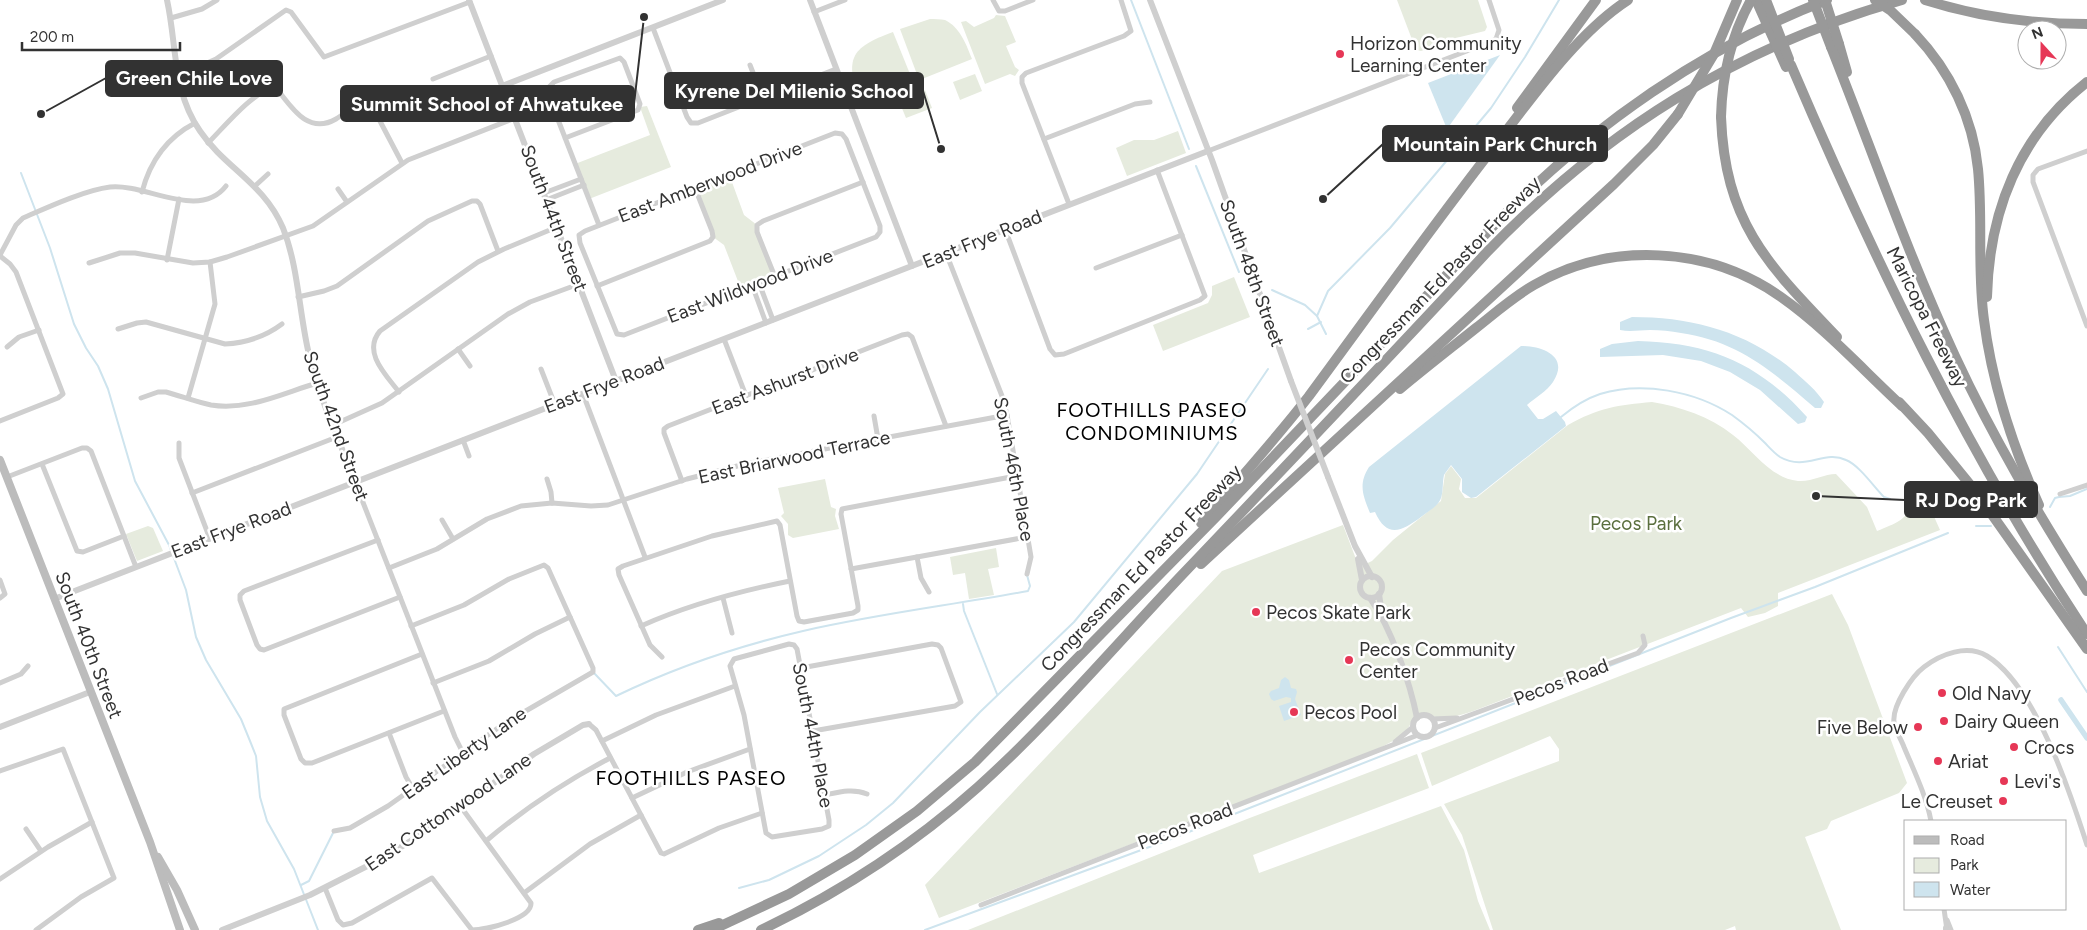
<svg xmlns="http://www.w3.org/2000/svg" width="2087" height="930" font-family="Figtree,sans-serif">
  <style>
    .green { fill: #e6ebde }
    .water { fill: #cee4ee }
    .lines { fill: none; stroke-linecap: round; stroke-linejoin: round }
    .stream { stroke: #cee4ee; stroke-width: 2 }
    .canal { stroke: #cee4ee; stroke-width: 5.5 }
    .minor { stroke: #cfcfcf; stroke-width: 5 }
    .tertiary { stroke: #cfcfcf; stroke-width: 6 }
    .secondary { stroke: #bcbcbc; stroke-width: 8 }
    .motorway { stroke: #999; stroke-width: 10 }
    .tertiary-bridge { stroke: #cfcfcf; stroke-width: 6 }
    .motorway-bridge { stroke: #999; stroke-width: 10 }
    .poi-dot { fill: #e63756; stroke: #fff; stroke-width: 2 }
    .labels { text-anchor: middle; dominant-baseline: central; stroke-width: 5; stroke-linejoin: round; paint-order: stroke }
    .poi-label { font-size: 19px; fill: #323232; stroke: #fff; text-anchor: start }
    .street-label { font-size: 19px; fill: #323232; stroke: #fff }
    .park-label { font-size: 19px; fill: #5a6f3e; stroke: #fff }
    .neighbourhood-label { font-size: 20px; letter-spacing: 1px; fill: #000; stroke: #fff }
    .leader { fill: none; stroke: #323232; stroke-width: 2 }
    .callout-dot { fill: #323232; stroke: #fff; stroke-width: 2 }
    .callout { fill: #323232; stroke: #323232; stroke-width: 2 }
    .callout-label { font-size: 20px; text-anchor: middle; font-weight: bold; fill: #fff }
  </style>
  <rect width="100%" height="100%" fill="#fff"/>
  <g class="green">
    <polygon points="1397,0 1478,0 1487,27 1485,31 1460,37 1421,51 1416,50"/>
    <polygon points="996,15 1005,16 1016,42 1006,46 1015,67 1019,70 1015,76 1010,74 985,84 961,22 966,21 974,27 994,18"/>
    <path d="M930,19c4,0 11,0 15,1 15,7 22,26 27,39l-50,20 -4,-2 -18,-48z"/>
    <path d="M893,32l19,47 -2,4 -50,20c-15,-44 -11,-55 33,-71z"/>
    <polygon points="975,74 982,91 960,100 953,82"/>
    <polygon points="925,90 932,108 906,118 899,101"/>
    <polygon points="647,106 671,167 589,199 575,164 650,135 640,107"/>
    <polygon points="1178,131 1186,153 1127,176 1116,148 1134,140 1154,140"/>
    <polygon points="729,174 744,215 757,225 775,277 741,289 724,245 713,237 695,188"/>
    <polygon points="1234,277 1250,317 1163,351 1153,325 1208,303 1212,295 1212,286"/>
    <path d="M1652,402c29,5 57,14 81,33 21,16 37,43 65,46 14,1 26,-7 38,-7l31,33 10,24c28,-11 35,-15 39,-45l8,8 16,36 -162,63v13l-13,7 -17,4 -7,-9 -265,102c-12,4 -33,12 -45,5l-20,7c-5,20 -53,34 -71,42l-401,154 -14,-33 297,-314 121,-46 16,42 13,-6 21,-21 48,-39 4,-27 6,-8 10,13 -2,10 6,9h11l92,-73c30,-17 50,-20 84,-23z"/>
    <polygon points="825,479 831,507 836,509 835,516 839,529 793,538 788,535 788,524 781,516 784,513 778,488"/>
    <polygon points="148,526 153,528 163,551 137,561 126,534"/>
    <polygon points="996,548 999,567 988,569 994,595 969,599 965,573 953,575 950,557"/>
    <polygon points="1832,594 1848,625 1907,783 1899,793 1831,821 1827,829 1805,837 1841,930 1736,930 1735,926 1725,930 1493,930 1462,835 1444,804 1559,761 1559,749 1550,736 1432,786 1421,753"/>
    <polygon points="1417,754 1429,788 1253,855 1259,873 1441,806 1464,850 1478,901 1490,930 968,930 1247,819"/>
  </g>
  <g class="water">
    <polygon points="1500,55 1447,129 1428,83"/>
    <path d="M1632,317c61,0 116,15 163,55 11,10 21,18 29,30l-3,6h-6c-42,-36 -77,-67 -134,-75 -10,-2 -21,-3 -31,-3 -10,0 -20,2 -30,0v-8z"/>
    <path d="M1638,341c73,2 120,22 169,76l-2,5 -7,2 -38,-34 -30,-18 -29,-11 -38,-6 -63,2v-8l12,-5z"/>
    <path d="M1521,346c21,0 49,10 32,36 -6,9 -18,16 -26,23l11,14h5l13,-8 9,11 1,4 -90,71 -5,1 -9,-6v-13l-11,-14c-2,3 -5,7 -7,10 -2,8 0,20 -5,27 -4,6 -12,10 -18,15 -19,14 -34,22 -46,-5l-5,1c-7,-17 -12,-29 -1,-46z"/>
    <polygon points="1285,677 1289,680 1291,688 1296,689 1297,692 1295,699 1301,715 1284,721 1279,706 1291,702 1291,698 1286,697 1274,701 1271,699 1269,694 1271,691 1279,688 1281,680"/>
  </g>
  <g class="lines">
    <g class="stream">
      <polyline points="1131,0 1189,149"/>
      <polyline points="1196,166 1239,272"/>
      <polyline points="21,173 50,248 74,324 86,348 98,366 108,389 135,481 169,545 186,590 196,637 206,660 241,719 250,741 256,756 260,797 267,821 294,869 318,930"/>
      <polyline points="1272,290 1305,305 1317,316"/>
      <polyline points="1308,329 1321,322"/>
      <polyline points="1326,334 1317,316 1328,291 1390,228 1491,108 1525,57 1559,0"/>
      <path d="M1561,417c12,-10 24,-18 39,-23 42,-13 95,-3 132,21 11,8 22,17 32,27 5,5 10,11 16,15 26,15 44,-8 66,3 13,5 28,27 38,37l6,2"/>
      <polyline points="2050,507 2055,498 2059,497 2070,496 2087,489"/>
      <polyline points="1976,526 1991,526"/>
      <polyline points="963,604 964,611 997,694"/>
      <polyline points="2058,647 2087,692"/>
      <path d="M594,673l22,23c60,-29 122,-50 187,-65 74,-17 150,-26 225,-40l2,-5 -3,-11"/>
      <polyline points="301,885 309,881 333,833"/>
      <polyline points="739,888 769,880 819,856 866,825 893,803 980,712 1074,622 1197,474 1268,369"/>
      <polyline points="925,930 1171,839 1731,618 1815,587 1948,533"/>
    </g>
    <polyline class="canal" points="2061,700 2087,738"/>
    <g class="minor">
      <polyline points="993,0 999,11 1005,11 1033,0"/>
      <polyline points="814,12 845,0"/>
      <polyline points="171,18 202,9 217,0"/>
      <polyline points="653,28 687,117 691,123 698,123 836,69"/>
      <polyline points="750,65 763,98"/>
      <polyline points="176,71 196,68 216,59 286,10 291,12 324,57 470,2"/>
      <polyline points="433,79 491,56"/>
      <polygon points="835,133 842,134 846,139 880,226 880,232 876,237 624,335 617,334 580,243 579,235 585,231"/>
      <polyline points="565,138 638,110 640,104 624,62 620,58 554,82 549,87 548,94 599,225"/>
      <polyline points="1044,139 1135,104 1150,102"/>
      <path d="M208,143c17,-17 43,-49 65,-56l4,2c15,19 31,46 59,30 10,-6 19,-14 30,-18l5,3 31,59"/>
      <polyline points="1208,151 1490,42 1496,39 1499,30 1489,0"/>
      <polyline points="2087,151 2038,169 2033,175 2033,182 2087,326"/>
      <polyline points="255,186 268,174"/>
      <polyline points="338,189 347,202"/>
      <path d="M142,192c8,-31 24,-54 53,-69"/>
      <polyline points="544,193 581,179"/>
      <polyline points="546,200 584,185"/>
      <polyline points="1069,204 1022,83 1022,77 1026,73 1124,36 1131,31 1121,0"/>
      <polyline points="1005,229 1050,349 1055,355 1064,354 1200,300 1205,296 1157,170"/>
      <polyline points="946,253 1002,396 1007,415 1031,557 1027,574"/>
      <path d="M0,255l16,-30 7,-7c23,-10 62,-28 87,-31 35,-4 89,34 116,-1"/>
      <polyline points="0,256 10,264 16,272 63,394 58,398 0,421"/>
      <polyline points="167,260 179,199"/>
      <polyline points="89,263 120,253 135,253 193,263 210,262 227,257 313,226 408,160 515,118"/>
      <polyline points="1096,268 1182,235"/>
      <polyline points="775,277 757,232 757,225 763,221 863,182"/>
      <polyline points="759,283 773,320"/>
      <polyline points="752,285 766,323"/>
      <polyline points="597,286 710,241 713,237 712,231 695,188"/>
      <polyline points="298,297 324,291 337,286 428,221 472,201 477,201 480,204 498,251"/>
      <path d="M118,329l19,-6 9,-1 79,22c20,-1 41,-8 57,-20"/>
      <polyline points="724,339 746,396"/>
      <polyline points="7,347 19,337 39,330"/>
      <polyline points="458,349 470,366"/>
      <polyline points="541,369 555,405"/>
      <path d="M399,392c-13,-17 -37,-40 -19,-61l98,-69 26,-13 53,-22"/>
      <polyline points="583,394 645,557"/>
      <path d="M141,398l17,-6h8c15,4 30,10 45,13 37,6 72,-12 106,-22"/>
      <polyline points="188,398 215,304 210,262"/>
      <polyline points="874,416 878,439"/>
      <polyline points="333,425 382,403 508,314 530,302 579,284"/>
      <polyline points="463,440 469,456"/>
      <polyline points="179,443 179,458 210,539"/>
      <polyline points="42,464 77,551 83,552 124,536"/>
      <polyline points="7,477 82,448 87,448 91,451 136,567"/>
      <polyline points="547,479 551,492 552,503"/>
      <polyline points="682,481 664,433 664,429 668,426 902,335 908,334 912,337 946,426"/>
      <polyline points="355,482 455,737 463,753"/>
      <polyline points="192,493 337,437"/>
      <polyline points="2060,494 2087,485"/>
      <polyline points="442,520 453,539"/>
      <polyline points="378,540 244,591 240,595 240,600 257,645 260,649 264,650 400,597"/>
      <polyline points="917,557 921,578 929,592"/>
      <polyline points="389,568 437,549 487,519 521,506 552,503 591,506 608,505 687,479 745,464 1007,415"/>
      <polyline points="851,569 1027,537"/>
      <polyline points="0,580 5,594 0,598"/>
      <polyline points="723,598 732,633"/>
      <path d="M641,626c47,-21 99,-35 149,-45"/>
      <polygon points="789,644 794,645 797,649 829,820 829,826 822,829 772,837 766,833 744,715 730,666 734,659"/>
      <polyline points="422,654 284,709 284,715 301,759 305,763 312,763 444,711"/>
      <polyline points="662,657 650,645 619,575 618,569 623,566 712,536 777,521 780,525 797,616 799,621 804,622 853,613 858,610 858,606 841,514 842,509 1016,476"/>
      <polyline points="801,668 932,644 938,645 941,648 961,702 955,706 813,731"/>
      <polyline points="0,683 21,674 28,666"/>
      <polyline points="433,683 489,661 535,634 570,617"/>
      <polyline points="1432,719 1457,718"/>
      <polyline points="589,724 596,730 661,853 664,854 719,828 762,813"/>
      <polyline points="1435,728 1638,653 1645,645 1643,636"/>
      <polyline points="389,733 406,777 413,789"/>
      <polyline points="602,741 656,715 735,686"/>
      <polyline points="1395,742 1413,727"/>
      <polyline points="0,771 63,749 114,878 81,897 36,930"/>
      <path d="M825,795c14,-3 28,-7 42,-1"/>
      <polyline points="632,798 687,772 750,749"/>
      <path d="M1931,821c-5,-26 -17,-50 -27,-74 -3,-8 -9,-17 -10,-25 -2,-16 18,-46 30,-55 17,-13 43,-23 63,-11 48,29 83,136 100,189"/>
      <polyline points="26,829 41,851"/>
      <polyline points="334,831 350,828 388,806 505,723 593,672 593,668 548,568 544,565 509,579 464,605 411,626"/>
      <path d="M486,841c38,-32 80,-60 124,-83"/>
      <polyline points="0,879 48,847 92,822"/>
      <path d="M325,888l13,32 5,5 9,-2 80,-45 40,52c14,0 60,-11 59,-27l-70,-96"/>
      <polyline points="524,893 590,844 641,815"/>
      <polyline points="981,905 1418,735"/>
      <polyline points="1944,909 1947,930"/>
      <polyline points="1947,920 1951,930"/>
    </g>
    <g class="tertiary">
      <path d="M167,0c10,45 5,91 33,131 25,37 64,52 83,97 15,38 16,82 25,122 10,46 31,89 47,132"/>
      <polyline points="469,0 616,381"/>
      <polyline points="810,0 912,266"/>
      <polyline points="1150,0 1212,160 1291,381"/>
      <polyline points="502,86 723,0"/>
      <polyline points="1328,477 1355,546 1372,577"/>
      <polyline points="1358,559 1362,580"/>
      <circle cx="1371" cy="587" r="11"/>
      <polyline points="1379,594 1382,615"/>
      <path d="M1370,598c21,30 40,84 47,120"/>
      <polyline points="54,599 1208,151"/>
      <circle cx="1424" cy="726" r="11"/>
      <polyline points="0,727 90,692"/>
      <polyline points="1946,928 1946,930"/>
      <polyline points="222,930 310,895 387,856 434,826 534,754 583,725 589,724"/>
    </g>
    <g class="secondary">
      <polyline points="0,460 150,842 180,930"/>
      <polyline points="158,857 177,890 195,930"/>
    </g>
    <g class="motorway">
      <path d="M1925,0c53,17 107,24 162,24"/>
      <path d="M1915,34c35,37 58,84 63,135 5,50 -1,101 6,151 8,63 29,127 55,185"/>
      <polyline points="1839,44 1847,72"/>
      <path d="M1831,47c41,103 77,208 124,309 38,82 84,159 132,235"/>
      <path d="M1791,65c84,197 178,391 296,569"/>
      <polyline points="1517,108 1596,0"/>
      <path d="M1721,117c4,106 47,148 116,220"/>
      <path d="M1987,297c2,-85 32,-162 100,-215"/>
      <path d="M1400,389c25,-21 51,-41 76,-61 19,-15 37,-31 58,-43 76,-44 175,-39 247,12 44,31 81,72 121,109"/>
      <polyline points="1899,402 1928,433 1976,492 2087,649"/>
      <path d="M1201,523c37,-42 74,-83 108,-127 59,-80 117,-161 178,-240 40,-51 87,-121 141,-156"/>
      <polyline points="1201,564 1614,184 1653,145 1678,114"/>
      <polyline points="698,930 719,923"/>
      <path d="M712,930l77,-36 66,-39 62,-44 58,-49 241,-245 283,-297c93,-94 205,-173 328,-220"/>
      <path d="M761,930c78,-37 152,-85 217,-143 72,-65 135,-139 202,-210 103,-108 205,-215 307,-325 118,-122 250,-205 415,-252"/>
    </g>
    <polyline class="tertiary-bridge" points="1291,381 1328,477"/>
    <g class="motorway-bridge">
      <polyline points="1756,0 1786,67"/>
      <polyline points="1766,0 1789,59"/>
      <polyline points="1813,0 1831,47"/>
      <polyline points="1825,0 1839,44"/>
      <polyline points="1875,0 1890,10 1915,34"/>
      <polyline points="1678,114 1714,54 1737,0"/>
      <path d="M1721,117c1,-41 10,-81 30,-117"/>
    </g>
  </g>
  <g class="poi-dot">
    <circle cx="1340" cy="54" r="5"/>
    <circle cx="1256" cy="612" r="5"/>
    <circle cx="1349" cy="660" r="5"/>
    <circle cx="1942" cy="693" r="5"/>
    <circle cx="1294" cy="712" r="5"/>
    <circle cx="1944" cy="721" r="5"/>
    <circle cx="1918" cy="727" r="5"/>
    <circle cx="2014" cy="747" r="5"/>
    <circle cx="1938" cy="761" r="5"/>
    <circle cx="2004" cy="781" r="5"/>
    <circle cx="2003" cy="801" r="5"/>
  </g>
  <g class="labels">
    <g class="poi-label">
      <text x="1350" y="43">Horizon Community<tspan x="1350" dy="22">Learning Center</tspan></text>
      <text x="1266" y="612">Pecos Skate Park</text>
      <text x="1359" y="649">Pecos Community<tspan x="1359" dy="22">Center</tspan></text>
      <text x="1952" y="693">Old Navy</text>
      <text x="1304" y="712">Pecos Pool</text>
      <text x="1954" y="721">Dairy Queen</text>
      <text x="1908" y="727" text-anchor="end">Five Below</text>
      <text x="2024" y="747">Crocs</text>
      <text x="1948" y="761">Ariat</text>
      <text x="2014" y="781">Levi's</text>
      <text x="1993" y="801" text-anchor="end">Le Creuset</text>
    </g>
    <g class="street-label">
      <text transform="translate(710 182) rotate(-21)">East Amberwood Drive</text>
      <text transform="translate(554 218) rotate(69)">South 44th Street</text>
      <text transform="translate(982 239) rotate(-22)">East Frye Road</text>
      <text transform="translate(1252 273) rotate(70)">South 48th Street</text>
      <text transform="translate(1440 280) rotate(-46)">Congressman Ed Pastor Freeway</text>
      <text transform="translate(750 286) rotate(-21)">East Wildwood Drive</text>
      <text transform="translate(1927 317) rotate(63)">Maricopa Freeway</text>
      <text transform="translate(785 381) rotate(-21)">East Ashurst Drive</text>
      <text transform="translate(604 385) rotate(-21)">East Frye Road</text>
      <text transform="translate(336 426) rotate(70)">South 42nd Street</text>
      <text transform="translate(794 457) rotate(-12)">East Briarwood Terrace</text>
      <text transform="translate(1014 469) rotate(79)">South 46th Place</text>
      <text transform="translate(231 530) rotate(-21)">East Frye Road</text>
      <text transform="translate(1141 568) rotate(-46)">Congressman Ed Pastor Freeway</text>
      <text transform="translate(89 645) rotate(69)">South 40th Street</text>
      <text transform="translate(1561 682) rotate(-21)">Pecos Road</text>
      <text transform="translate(813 735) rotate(79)">South 44th Place</text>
      <text transform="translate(464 753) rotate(-35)">East Liberty Lane</text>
      <text transform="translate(448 812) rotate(-34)">East Cottonwood Lane</text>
      <text transform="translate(1185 826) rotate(-21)">Pecos Road</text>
    </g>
    <g class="park-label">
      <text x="1636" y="523">Pecos Park</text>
    </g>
    <g class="neighbourhood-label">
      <text x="1152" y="410">FOOTHILLS PASEO<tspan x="1152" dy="23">CONDOMINIUMS</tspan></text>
      <text x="691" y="778">FOOTHILLS PASEO</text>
    </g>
  </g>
  <path class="leader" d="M41 114L106 78M941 149L923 91M644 17L634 104M1323 199L1383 144M1816 496L1905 500"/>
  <g class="callout-dot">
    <circle cx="41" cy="114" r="5"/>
    <circle cx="941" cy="149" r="5"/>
    <circle cx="644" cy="17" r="5"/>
    <circle cx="1323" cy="199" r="5"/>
    <circle cx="1816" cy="496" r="5"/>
  </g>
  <g class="callout">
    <rect x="106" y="61" width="176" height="35" rx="5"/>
    <rect x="665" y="73" width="258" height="35" rx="5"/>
    <rect x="341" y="86" width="293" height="35" rx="5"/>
    <rect x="1383" y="126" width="224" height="35" rx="5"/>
    <rect x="1905" y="482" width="132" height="35" rx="5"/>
  </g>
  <g class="callout-label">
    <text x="194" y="85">Green Chile Love</text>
    <text x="794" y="98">Kyrene Del Milenio School</text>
    <text x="487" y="111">Summit School of Ahwatukee</text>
    <text x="1495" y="151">Mountain Park Church</text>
    <text x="1971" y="507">RJ Dog Park</text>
  </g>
  <rect x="1904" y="820" width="162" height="90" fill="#ffffff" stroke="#adadad"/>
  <rect x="1914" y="836" width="25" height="8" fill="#bcbcbc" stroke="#adadad"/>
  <text x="1950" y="845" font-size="15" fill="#323232">Road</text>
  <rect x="1914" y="858" width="25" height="15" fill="#e6ebde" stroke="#adadad"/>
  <text x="1950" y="870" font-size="15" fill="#323232">Park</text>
  <rect x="1914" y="882" width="25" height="15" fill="#cee4ee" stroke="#adadad"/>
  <text x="1950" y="895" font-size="15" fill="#323232">Water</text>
  <g transform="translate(2042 45) rotate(339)"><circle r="24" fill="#ffffff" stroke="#adadad"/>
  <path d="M0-4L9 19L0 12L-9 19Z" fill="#e63756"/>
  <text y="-8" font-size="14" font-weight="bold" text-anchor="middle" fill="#323232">N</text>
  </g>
  <path d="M22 42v8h158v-8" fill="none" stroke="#323232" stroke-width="2.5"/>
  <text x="30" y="42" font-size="15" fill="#323232" stroke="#ffffff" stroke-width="4" paint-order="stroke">200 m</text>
</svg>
